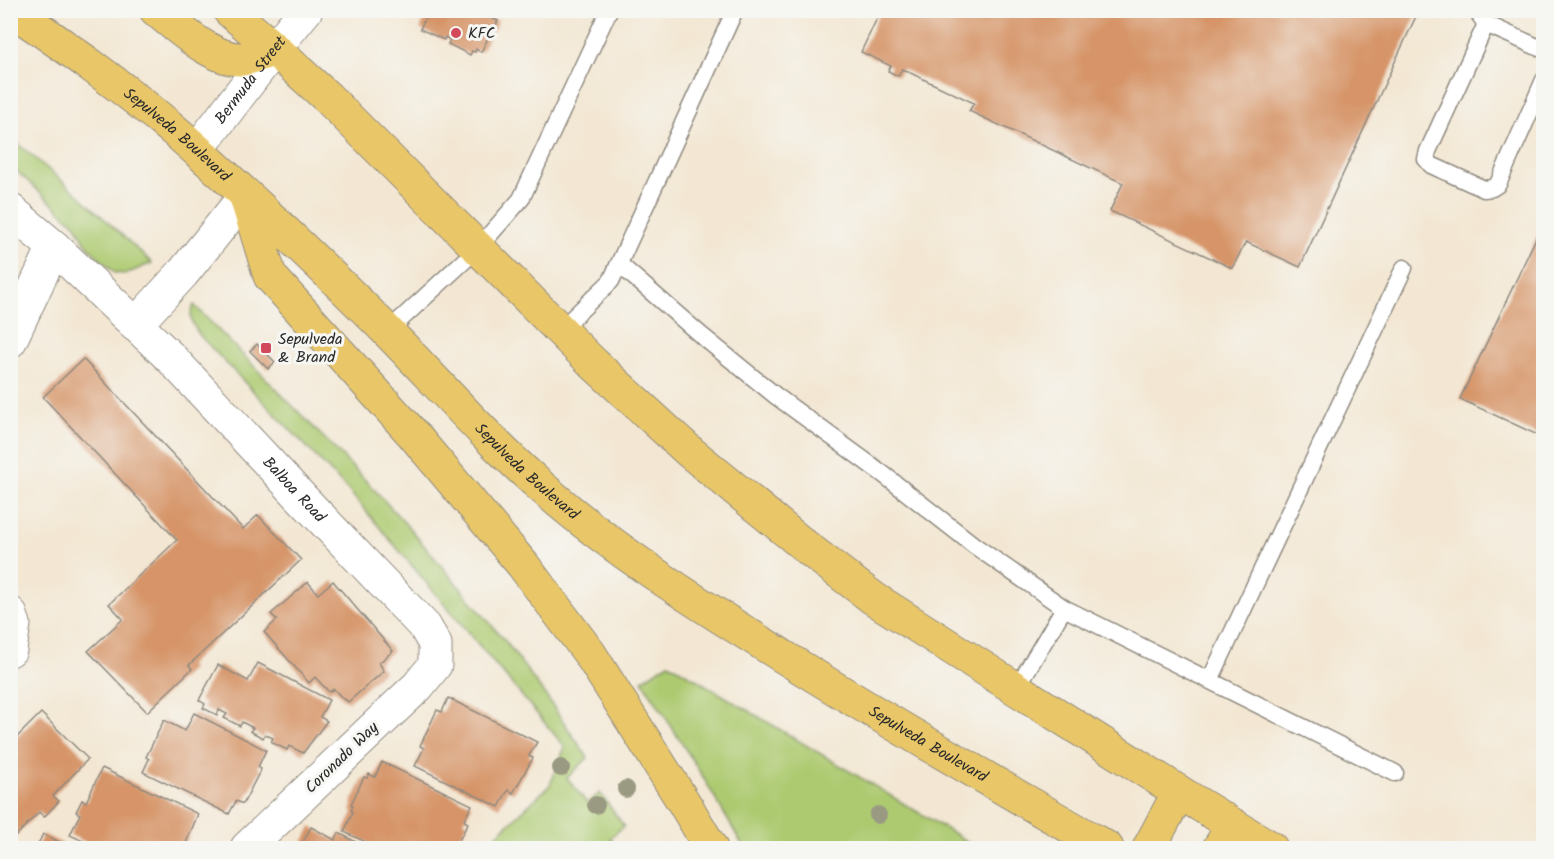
<svg xmlns="http://www.w3.org/2000/svg" width="1554" height="859" font-family="Kalam,sans-serif">
  <style>
    .green { fill: #adca71; stroke: #6c7a4e; stroke-width: 1.5 }
    .building { fill: #d69468 }
    .lines { fill: none; stroke-linecap: round; stroke-linejoin: round }
    .service-casing { stroke: #8f897f; stroke-width: 19 }
    .minor-casing { stroke: #8f897f; stroke-width: 35 }
    .primary-casing { stroke: #8f897f; stroke-width: 35 }
    .service { stroke: #fff; stroke-width: 16 }
    .minor { stroke: #fff; stroke-width: 33 }
    .primary { stroke: #e9c769; stroke-width: 33 }
    .tree { fill: #9a9a82 }
    .poi-dot { fill: #d1495b; stroke: #f6f6f2; stroke-width: 2 }
    .labels { text-anchor: middle; dominant-baseline: central; stroke-width: 6; stroke-linejoin: round; paint-order: stroke }
    .poi-label { font-size: 16px; fill: #2b2b2b; stroke: #f6f6f2; text-anchor: start }
    .street-label { font-size: 16px; fill: #2b2b2b; stroke: #f6f6f2 }
  </style>
  <rect width="100%" height="100%" fill="#f6f6f2"/>
  <filter id="ink" filterUnits="userSpaceOnUse"><feTurbulence type="fractalNoise" baseFrequency=".0167" numOctaves="2"/><feDisplacementMap in="SourceGraphic" scale="12" xChannelSelector="R" yChannelSelector="G"/><feConvolveMatrix kernelMatrix="1 2 1 2 8 2 1 2 1" color-interpolation-filters="sRGB"/></filter>
  <filter id="wash" filterUnits="userSpaceOnUse"><feTurbulence type="fractalNoise" baseFrequency=".008" numOctaves="4" result="noise"/><feDisplacementMap in="SourceGraphic" scale="24" xChannelSelector="R" yChannelSelector="G"/><feGaussianBlur stdDeviation="1.35" result="paint"/><feColorMatrix in="noise" values="0 0 0 0 0 0 0 0 0 0 0 0 0 0 0 0 0 1.4 0 .05"/><feComposite in="paint" operator="in"/></filter>
  <g filter="url(#wash)">
    <rect width="100%" height="100%" fill="#f3e7d3"/>
    <g class="green">
      <polygon points="11,138 80,196 152,263 126,274 115,273 94,253 85,242 76,225 11,166"/>
      <path d="M194,305l178,182 39,43 95,112 42,57 40,59 -21,20 20,25 13,-10 24,33 -14,12 8,10h-135l67,-63 15,-38 -217,-257 -147,-153c-8,-11 -14,-19 -7,-32z"/>
      <polygon points="669,663 978,848 744,848 703,777 642,680"/>
    </g>
    <g id="blocks">
      <g class="building">
        <polygon points="429,10 494,10 491,18 498,21 492,33 485,29 483,33 489,36 481,52 476,49 475,52 472,51 470,55 448,44 450,40 445,37 444,40 420,29"/>
        <polygon points="881,10 1409,10 1417,14 1300,267 1246,242 1232,268 1110,211 1123,183 969,111 974,103 902,69 898,76 888,71 891,66 861,52"/>
        <polygon points="1544,221 1544,438 1460,399"/>
        <polygon points="257,344 275,362 268,369 250,351"/>
        <polygon points="83,359 243,529 258,515 301,560 189,665 192,669 147,712 88,651 123,619 109,604 177,540 43,397"/>
        <polygon points="333,581 393,651 379,663 384,671 348,702 345,699 344,700 334,689 329,692 315,677 309,683 264,632 277,620 271,614 308,582 318,594"/>
        <polygon points="258,663 329,700 320,717 327,721 303,753 289,746 287,750 271,742 273,738 265,734 263,738 250,731 253,728 242,722 240,726 224,718 227,714 219,710 217,715 203,708 205,704 199,700 218,665 248,681"/>
        <polygon points="448,698 537,742 529,756 533,758 513,793 508,790 499,807 415,766 424,748 420,746 437,710 442,712"/>
        <polygon points="41,713 88,759 53,796 59,801 44,817 39,812 10,842 10,744"/>
        <polygon points="194,713 266,750 258,767 261,769 243,804 236,801 229,814 143,772 149,759 146,757 164,720 185,731"/>
        <polygon points="382,762 472,805 464,821 468,823 455,848 379,848 344,832 353,812 351,810 353,806 351,804 364,777 367,778 369,774 375,777"/>
        <polygon points="102,768 198,814 184,848 98,848 70,835 80,814 76,812 82,800 86,802"/>
        <polygon points="311,827 335,840 339,833 358,843 355,848 300,848"/>
        <polygon points="43,834 71,848 36,848"/>
      </g>
    </g>
  </g>
  <g filter="url(#ink)">
    <use href="#blocks" fill-opacity="0" stroke="#8f897f" stroke-width="1.5"/>
    <g class="lines">
      <defs>
        <g id="service">
          <polyline points="1476,10 1486,24 1544,50"/>
          <polyline points="1486,24 1428,151 1426,159 1431,165 1484,189 1492,188 1498,184 1544,80"/>
          <polyline points="619,264 702,336 776,396 883,474 975,546 1064,608 1395,773"/>
          <polyline points="560,330 611,281 735,10"/>
          <polyline points="388,331 478,248 521,199 609,10"/>
          <polyline points="1210,680 1404,268"/>
          <polyline points="1016,689 1064,608"/>
        </g>
        <g id="minor">
          <path id="s1" d="M197,150l77,-101 32,-39"/>
          <path id="s2" d="M10,210l44,37 117,111 127,136 127,133 10,17v21l-17,21 -171,162"/>
          <polyline points="135,325 183,273 246,195"/>
          <polyline points="10,341 54,247"/>
          <polyline points="10,613 14,624 10,650"/>
        </g>
        <g id="primary">
          <path id="s3" d="M12,10c54,37 107,74 157,116 30,25 59,53 88,79 44,42 88,83 130,126 52,53 101,110 157,158 74,65 157,116 240,168 106,66 215,129 323,191"/>
          <path d="M156,10c23,18 56,50 86,49 11,-1 22,-6 32,-10"/>
          <polyline points="229,10 274,49 328,98 593,363 690,452 806,547 873,598 1179,792 1271,848"/>
          <polyline points="246,197 270,276 412,433 523,565 590,654 686,806 711,848"/>
          <polyline points="1149,848 1179,792"/>
          <polyline points="1219,848 1233,825"/>
        </g>
      </defs>
      <use href="#service" class="service-casing"/>
      <use href="#minor" class="minor-casing"/>
      <use href="#primary" class="primary-casing"/>
      <use href="#service" class="service"/>
      <use href="#minor" class="minor"/>
      <use href="#primary" class="primary"/>
    </g>
    <g class="tree">
      <circle cx="561" cy="768" r="9"/>
      <circle cx="626" cy="789" r="9"/>
      <circle cx="596" cy="805" r="9"/>
      <circle cx="878" cy="815" r="9"/>
    </g>
  </g>
  <g class="poi-dot">
    <circle cx="456" cy="33" r="6"/>
    <rect x="260" y="342" width="12" height="12" rx="3"/>
  </g>
  <g class="labels">
    <g class="poi-label">
      <text x="468" y="33">KFC</text>
      <text x="278" y="339">Sepulveda<tspan x="278" dy="18">&amp; Brand</tspan></text>
    </g>
    <g class="street-label">
      <text stroke="none"><textPath href="#s1" startOffset="88">Bermuda Street</textPath></text>
      <text stroke="none"><textPath href="#s3" startOffset="207">Sepulveda Boulevard</textPath></text>
      <text stroke="none"><textPath href="#s3" startOffset="693">Sepulveda Boulevard</textPath></text>
      <text stroke="none"><textPath href="#s2" startOffset="399">Balboa Road</textPath></text>
      <text stroke="none"><textPath href="#s3" startOffset="1179">Sepulveda Boulevard</textPath></text>
      <text transform="translate(342 758) rotate(-44)">Coronado Way</text>
    </g>
  </g>
  <rect width="1554" height="859" fill="none" stroke="#f6f6f2" stroke-width="36"/>
</svg>
